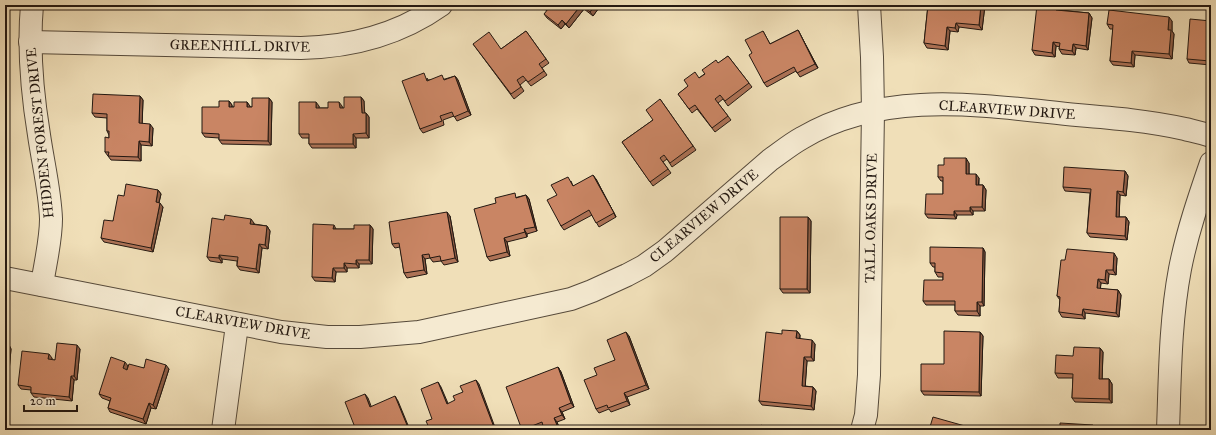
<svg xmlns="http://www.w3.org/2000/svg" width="1216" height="435" font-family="'IM FELL Great Primer',serif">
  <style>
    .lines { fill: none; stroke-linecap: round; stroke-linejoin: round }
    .minor-casing { stroke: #564a3b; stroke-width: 24 }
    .minor { stroke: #f5ead1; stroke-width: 22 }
    .wall { fill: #ad7256; stroke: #231811 }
    .shaded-wall { fill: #8d5d46; stroke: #231811 }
    .building { fill: #c98564; stroke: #231811 }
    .labels { text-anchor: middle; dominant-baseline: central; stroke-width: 4; stroke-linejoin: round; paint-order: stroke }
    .street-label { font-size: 14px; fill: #231811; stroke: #f5ead1 }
  </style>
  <rect width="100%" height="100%" fill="#f0dfb8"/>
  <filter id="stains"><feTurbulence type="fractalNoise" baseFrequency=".005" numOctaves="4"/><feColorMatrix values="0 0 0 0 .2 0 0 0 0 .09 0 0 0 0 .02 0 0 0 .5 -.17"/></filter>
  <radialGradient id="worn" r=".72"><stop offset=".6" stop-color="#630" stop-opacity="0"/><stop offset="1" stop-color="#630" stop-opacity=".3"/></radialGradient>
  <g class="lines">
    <defs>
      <g id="minor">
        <path d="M32,5c-4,44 0,87 7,130 4,28 11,56 12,84 0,22 -6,45 -9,66"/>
        <path d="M30,42l271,6c50,-1 99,-14 140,-43"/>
        <path d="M5,278l276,54 46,5h33l59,-5 152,-33 21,-8 35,-16 17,-9 21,-15 105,-91c10,-7 21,-16 32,-22 84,-50 183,-32 275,-23 36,3 72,6 108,14 8,2 18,4 26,7"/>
        <polyline points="223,430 237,325"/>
        <polyline points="862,430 866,415 869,375 873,111 872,57 869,5"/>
        <path d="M1168,430c2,-54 2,-108 12,-161 7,-36 19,-71 31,-106"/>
      </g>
    </defs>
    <use href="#minor" class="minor-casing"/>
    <use href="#minor" class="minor"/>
  </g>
  <g class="wall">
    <polygon points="540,5 601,5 593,16 584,9 569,28 565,24 561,29 547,18 544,14 547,11"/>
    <polygon points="928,5 985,5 982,30 959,27 958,32 950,31 948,50 927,48 924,43"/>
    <polygon points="1060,10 1089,13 1092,18 1088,50 1076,48 1075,55 1062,54 1059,49 1060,47 1056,46 1055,57 1035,55 1032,50"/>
    <polygon points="1172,21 1172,31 1174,34 1172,59 1135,55 1134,67 1113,65 1110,61 1113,29 1110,29 1107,24"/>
    <polygon points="1211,21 1211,65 1189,63 1187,59"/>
    <polygon points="798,30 800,34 818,68 800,77 796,71 767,87 764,83 752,53 763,31 770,44"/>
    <polygon points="526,31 549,63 542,68 547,75 531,86 526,80 520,85 524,91 514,99 473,44 501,49"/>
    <polygon points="728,56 752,87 728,106 723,99 718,103 731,120 715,132 697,109 692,113 678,94"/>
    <polygon points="455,76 458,80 471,115 457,121 454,116 443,120 444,125 423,133 420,129 427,78 428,80 445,79"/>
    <polygon points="140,96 143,100 142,124 153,128 152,146 141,145 141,161 111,160 105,152 109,138 109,135 107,131 107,118 95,117 92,113"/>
    <polygon points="361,97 364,101 364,113 366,113 369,117 369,138 356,138 356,148 312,148 309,144 309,138 302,138 299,134 319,106 319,108 328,108 342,106 342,108 344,108"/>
    <polygon points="269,98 272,102 271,145 222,144 219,140 219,138 205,137 202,133 219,107 229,101 232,105 232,107 234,107 247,102 250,107 252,107"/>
    <polygon points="660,99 696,150 672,167 667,159 663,162 671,173 653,186 622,142 653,120"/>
    <polygon points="969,163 969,174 979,178 979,185 983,185 986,190 985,211 973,211 973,215 957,215 956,219 928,218 925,214 943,194 943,181 941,181 938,177 944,165"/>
    <polygon points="1125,171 1128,176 1126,196 1120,195 1119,217 1126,217 1129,222 1127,240 1090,237 1087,233 1090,193 1065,191 1063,187"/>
    <polygon points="596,179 616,217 599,227 592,215 564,230 561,226 557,195 571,181 573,186"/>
    <polygon points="158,190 161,194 159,203 163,207 153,252 104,242 101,238 113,221 124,196"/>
    <polygon points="526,195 529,199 537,231 527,234 527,237 507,242 510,256 490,261 487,257 496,203 518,197"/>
    <polygon points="450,216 458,262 444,265 441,261 433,262 430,258 425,259 427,274 407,278 404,273 400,247 395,248 392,244"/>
    <polygon points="808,217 811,221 810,293 783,293 780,289"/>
    <polygon points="224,220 254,223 254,224 267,226 270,231 268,249 262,248 259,273 240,270 237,266 237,261 222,259 222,263 210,261 207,257"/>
    <polygon points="370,225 373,229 372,264 359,264 359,268 347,268 347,272 336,272 335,282 315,281 312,277 336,229 354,229"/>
    <polygon points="983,248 985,252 984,306 980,306 980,316 958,315 955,311 955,305 926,305 923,301 943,280 943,277 938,277 935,272 935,267 933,267 930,263"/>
    <polygon points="1117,258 1116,275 1109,274 1108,284 1101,283 1100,289 1118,290 1121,295 1119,317 1085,313 1085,319 1062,317 1059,312 1060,300 1057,296 1065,260"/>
    <polygon points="797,331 800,335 800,339 815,344 814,361 807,361 805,386 813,387 816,391 814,410 762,405 759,401 782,334"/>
    <polygon points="980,332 983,336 981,396 924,395 921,391 944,364"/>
    <polygon points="629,336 649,389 627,397 630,405 611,412 609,409 599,413 596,409 597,375 615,360"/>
    <polygon points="5,345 9,345 11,349 8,383 5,383"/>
    <polygon points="1100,348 1103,352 1102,379 1109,379 1112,384 1112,403 1075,402 1072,398 1073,378 1058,378 1055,373 1073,356"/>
    <polygon points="80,349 77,380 74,380 72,401 34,397 31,393 31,390 21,389 18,385 52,358 52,360 55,360"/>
    <polygon points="128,366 127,369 144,368 169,369 156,409 151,408 146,424 110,412 108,408 110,401 102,398 99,394"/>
    <polygon points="558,367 561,372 574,407 562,412 565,419 557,422 560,430 544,430 543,427 536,430 522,430"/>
  </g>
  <g class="shaded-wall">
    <polygon points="581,5 584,9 569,28 566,24"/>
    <polygon points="595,5 601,5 593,16 590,12"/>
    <polygon points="981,5 985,5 982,30 979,25"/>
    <polygon points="1057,5 1060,5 1059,14 1056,10"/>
    <polygon points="1089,13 1092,18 1088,50 1086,46"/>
    <polygon points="1169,17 1172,21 1172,31 1174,34 1172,59 1169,54 1168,30"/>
    <polygon points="562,20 565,24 561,29 558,25"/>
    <polygon points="956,23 959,27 958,32 955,28"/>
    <polygon points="947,27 950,31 948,50 945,46"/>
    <polygon points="798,30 800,34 818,68 815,64"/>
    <polygon points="1053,42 1056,46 1055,57 1052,53"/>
    <polygon points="1073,44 1076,48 1075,55 1072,51"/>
    <polygon points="1132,51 1135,55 1134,67 1131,63"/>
    <polygon points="455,76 458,80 471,115 468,111"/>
    <polygon points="140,96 143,100 142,128 139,123"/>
    <polygon points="361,97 364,101 365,117 362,113"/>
    <polygon points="269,98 272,102 271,145 268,141"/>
    <polygon points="229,101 232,105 231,111 229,107"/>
    <polygon points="247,102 250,106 250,111 247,107"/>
    <polygon points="316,102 319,106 319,112 316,108"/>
    <polygon points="339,102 342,106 343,112 340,108"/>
    <polygon points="366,113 369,117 369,138 366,133"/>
    <polygon points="150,124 153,128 152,146 149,142"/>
    <polygon points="353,134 356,138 356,148 353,144"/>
    <polygon points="139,141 141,145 141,161 138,157"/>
    <polygon points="966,158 969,163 969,178 966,174"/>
    <polygon points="1125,171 1128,176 1126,196 1123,192"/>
    <polygon points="976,174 979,178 978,189 976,185"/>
    <polygon points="593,175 596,179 616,217 614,213"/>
    <polygon points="983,185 986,190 985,211 982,207"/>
    <polygon points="158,190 161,194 158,206 156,202"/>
    <polygon points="1117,191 1120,195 1119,221 1116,217"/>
    <polygon points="526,195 529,199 537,231 535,227"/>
    <polygon points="160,203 163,207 153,252 151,248"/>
    <polygon points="970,207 973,211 973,215 970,211"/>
    <polygon points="954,211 957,215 956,219 954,215"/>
    <polygon points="447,212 450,216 458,262 455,258"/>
    <polygon points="808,217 811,221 810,293 807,289"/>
    <polygon points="1126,217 1129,222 1127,240 1125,236"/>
    <polygon points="251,219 254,223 253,228 250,224"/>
    <polygon points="334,225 336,229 333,229"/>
    <polygon points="370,225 373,229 372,264 369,260"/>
    <polygon points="267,226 270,231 268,249 265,245"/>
    <polygon points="524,229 527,234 527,237 525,232"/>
    <polygon points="504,238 507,242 510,256 507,252"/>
    <polygon points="259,244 262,248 259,273 256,269"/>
    <polygon points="983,248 985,252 984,306 982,302"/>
    <polygon points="1114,253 1117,258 1116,275 1113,270"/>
    <polygon points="219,255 222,259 222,263 219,258"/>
    <polygon points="422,255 425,259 427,274 424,270"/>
    <polygon points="356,260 359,264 359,268 356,264"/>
    <polygon points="344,263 347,268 347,272 344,268"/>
    <polygon points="333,268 336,272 335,282 332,278"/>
    <polygon points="1106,270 1109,274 1108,284 1105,280"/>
    <polygon points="1098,279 1101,283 1100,293 1097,288"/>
    <polygon points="1118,290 1121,295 1119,317 1116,313"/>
    <polygon points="977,302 980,306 980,316 977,311"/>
    <polygon points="1083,309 1085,313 1085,319 1082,315"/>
    <polygon points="797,331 800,335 799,343 796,338"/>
    <polygon points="626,332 629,336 649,389 646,385"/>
    <polygon points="980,332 983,336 981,396 979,392"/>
    <polygon points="812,340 815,344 814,361 811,357"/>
    <polygon points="9,345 11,349 8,383 5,379"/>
    <polygon points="77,345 80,349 77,380 74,376"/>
    <polygon points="1100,348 1103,352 1102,383 1099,379"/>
    <polygon points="49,354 52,358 51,363 48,359"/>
    <polygon points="804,357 807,361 805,390 802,386"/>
    <polygon points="125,362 128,366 126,372 123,368"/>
    <polygon points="166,365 169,369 156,409 153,405"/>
    <polygon points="558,367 561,372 574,407 571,403"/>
    <polygon points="71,376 74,380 72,401 69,397"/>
    <polygon points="1109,379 1112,384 1112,403 1109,399"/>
    <polygon points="476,380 479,384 496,430 495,430"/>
    <polygon points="438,382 441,387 450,408 447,404"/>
    <polygon points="813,387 816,391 814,410 811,406"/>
    <polygon points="624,393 627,397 630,405 627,401"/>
    <polygon points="365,394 368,398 373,411 370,407"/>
    <polygon points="395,396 398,401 410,430 409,430"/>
    <polygon points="149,403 151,408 146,424 143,419"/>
    <polygon points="559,408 562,412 565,419 562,415"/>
    <polygon points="554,418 557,422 560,430 559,430"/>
    <polygon points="1093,425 1096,429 1096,430 1093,430"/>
  </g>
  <g class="building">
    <polygon points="542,5 581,5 566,24 562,20 558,25 544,14 548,9"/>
    <polygon points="581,5 595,5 590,12"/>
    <polygon points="928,5 981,5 979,25 956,23 955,28 947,27 945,46 924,43"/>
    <polygon points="1037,5 1057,5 1056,10 1089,13 1086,46 1073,44 1072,51 1059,49 1060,43 1053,42 1052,53 1032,50"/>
    <polygon points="1109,10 1169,17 1168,30 1171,30 1169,54 1132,51 1131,63 1110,61 1113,25 1107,24"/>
    <polygon points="1190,19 1211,21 1211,53 1210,61 1187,59"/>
    <polygon points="798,30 815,64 797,73 794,67 764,83 749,55 752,53 745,40 763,31 770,44"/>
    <polygon points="526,31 546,59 539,64 544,71 528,82 523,76 517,80 521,87 511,94 473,44 489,32 501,49"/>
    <polygon points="728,56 749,83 725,101 720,95 715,99 728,116 712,128 695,105 689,109 678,94 688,86 684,80 695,72 699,78 705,74 702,70 716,60 718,63"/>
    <polygon points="424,73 427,81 442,75 444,80 455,76 468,111 454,117 452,112 440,116 442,121 420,129 402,81"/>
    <polygon points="93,94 140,96 139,123 150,124 149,142 139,141 138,157 108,156 109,152 105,152 105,137 109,138 109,131 107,131 107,114 92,113"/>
    <polygon points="344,97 361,97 362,113 366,113 366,133 353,134 353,144 309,144 309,134 299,134 299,102 316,102 316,108 328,108 328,102 339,102 340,108 344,108"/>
    <polygon points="252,98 269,98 268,141 219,140 219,134 202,133 202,107 219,107 219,101 229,101 229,107 234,107 234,102 247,102 247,107 252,107"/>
    <polygon points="660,99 693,146 670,163 664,155 660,158 668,169 650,182 622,142 653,120 646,110"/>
    <polygon points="944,158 966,158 966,174 976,174 976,185 983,185 982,207 970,207 970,211 954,211 954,215 925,214 926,194 943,194 943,177 938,177 938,165 944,165"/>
    <polygon points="1064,167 1125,171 1123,192 1117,191 1116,217 1126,217 1125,236 1087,233 1091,189 1063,187"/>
    <polygon points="593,175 614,213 596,223 589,210 561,226 547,200 557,195 551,185 568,177 573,186"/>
    <polygon points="126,184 158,190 156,202 160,203 151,248 101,238 104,220 113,221 118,195 124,196"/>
    <polygon points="515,193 516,198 526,195 535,227 524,229 525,232 504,238 507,252 487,257 474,209 496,203 495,198"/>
    <polygon points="447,212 455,258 441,261 440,256 430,258 429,254 422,255 424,270 404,273 399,243 392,244 389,222"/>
    <polygon points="225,215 251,219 250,224 267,226 265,245 259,244 256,269 237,266 238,257 219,255 219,258 207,257 212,218 224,220"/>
    <polygon points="780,217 808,217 807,289 780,289"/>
    <polygon points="313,224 334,225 333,229 354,229 354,225 370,225 369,260 356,260 356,264 344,263 344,268 333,268 332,278 312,277"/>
    <polygon points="930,247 983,248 982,302 977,302 977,311 955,311 955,301 923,301 924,280 943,280 943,273 935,272 935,263 930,263"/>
    <polygon points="1067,249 1114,253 1113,270 1106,270 1105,280 1098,279 1097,288 1118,290 1116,313 1083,309 1082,315 1059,312 1060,297 1057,296 1061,260 1065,260"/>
    <polygon points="782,330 797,331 796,338 812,340 811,357 804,357 802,386 813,387 811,406 759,401 766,332 782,334"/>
    <polygon points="944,331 980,332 979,392 921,391 921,364 944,364"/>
    <polygon points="626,332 646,385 624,393 627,401 608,408 607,405 596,409 584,380 597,375 594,368 615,360 607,340"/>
    <polygon points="57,343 77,345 74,376 71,376 69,397 31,393 31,387 18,385 22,351 49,354 48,359 55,360"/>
    <polygon points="5,345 9,345 5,379"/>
    <polygon points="1074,347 1100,348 1099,379 1109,379 1109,399 1072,398 1073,374 1055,373 1056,355 1073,356"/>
    <polygon points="111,357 125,362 123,368 127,370 129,364 144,368 146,359 166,365 153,405 149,403 143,419 108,408 111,398 99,394"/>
    <polygon points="558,367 571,403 559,408 562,415 554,418 559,430 544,430 542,422 522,430 506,387"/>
    <polygon points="476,380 495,430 430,430 426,421 432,419 421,389 438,382 447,404 455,400 453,396 463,392 460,386"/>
    <polygon points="365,394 370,407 395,396 409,430 356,430 345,402"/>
    <polygon points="933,417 972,428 971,430 929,430"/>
    <polygon points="1060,423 1093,425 1093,430 1060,430"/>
    <polygon points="761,425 769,430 758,430"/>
  </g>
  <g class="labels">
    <g class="street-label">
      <text transform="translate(240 46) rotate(1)">GREENHILL DRIVE</text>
      <text transform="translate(1007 110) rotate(4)">CLEARVIEW DRIVE</text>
      <text transform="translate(40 133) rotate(-96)">HIDDEN FOREST DRIVE</text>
      <text transform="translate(704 216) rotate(-40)">CLEARVIEW DRIVE</text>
      <text transform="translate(871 218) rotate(-89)">TALL OAKS DRIVE</text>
      <text transform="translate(243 323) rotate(10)">CLEARVIEW DRIVE</text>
    </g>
  </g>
  <rect width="1216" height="435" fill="none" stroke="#f0dfb8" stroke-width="20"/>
  <rect x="6" y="6" width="1204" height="423" fill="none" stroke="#231811" stroke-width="2"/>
  <rect x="10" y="10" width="1196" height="415" fill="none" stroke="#231811"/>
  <path d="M24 405v6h53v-6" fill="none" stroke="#231811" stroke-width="2"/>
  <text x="30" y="405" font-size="12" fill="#231811" stroke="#f5ead1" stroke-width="3" paint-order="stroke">20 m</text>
  <rect width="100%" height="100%" filter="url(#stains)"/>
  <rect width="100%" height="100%" fill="url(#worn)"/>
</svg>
